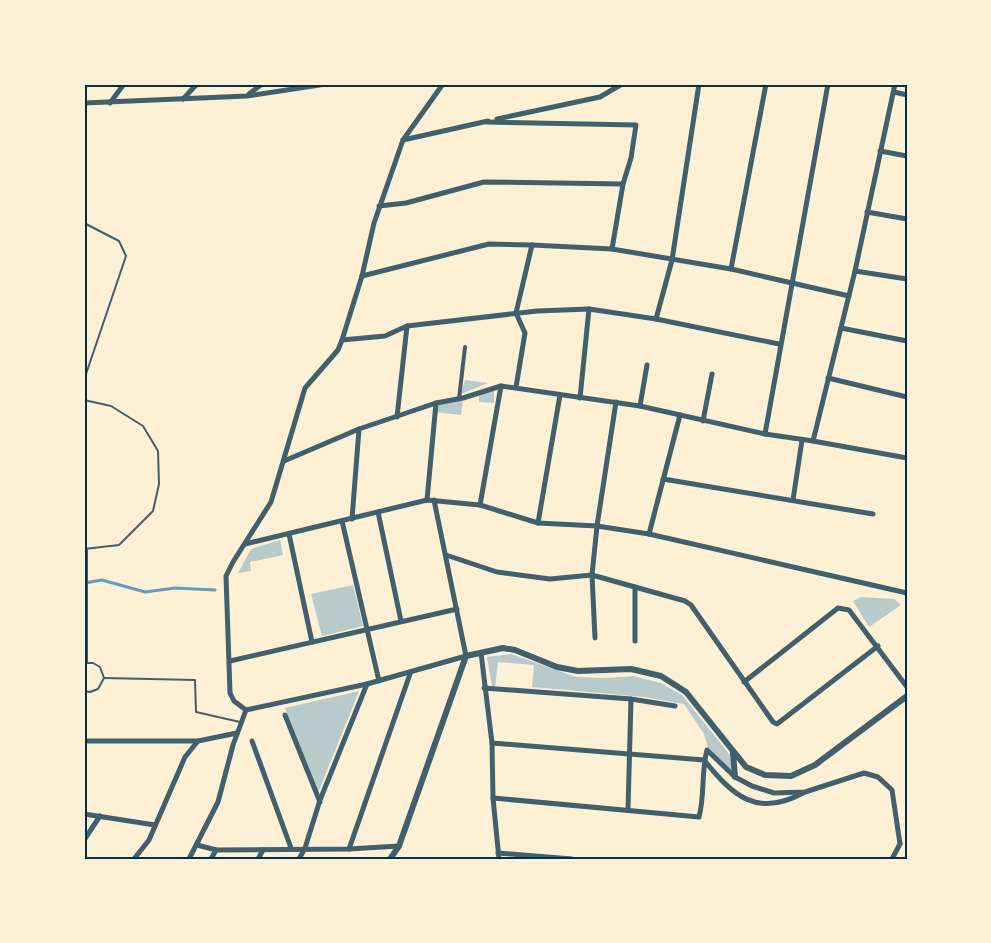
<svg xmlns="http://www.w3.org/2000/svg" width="991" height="943" font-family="'Libre Baskerville',serif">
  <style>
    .green { fill: #b9caca }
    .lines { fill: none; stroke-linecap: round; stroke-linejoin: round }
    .stream { stroke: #669bbc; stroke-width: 3 }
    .service { stroke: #3f606c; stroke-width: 2 }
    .pedestrian { stroke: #3f606c; stroke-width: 4 }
    .minor { stroke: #3f606c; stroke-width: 5 }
    .tertiary { stroke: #3f606c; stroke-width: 6 }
    .neatline { fill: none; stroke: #003049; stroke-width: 2 }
  </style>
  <rect width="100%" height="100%" fill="#fdf0d5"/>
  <g class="green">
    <polygon points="465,380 488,383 461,394"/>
    <polygon points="494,388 494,403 479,402 479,392"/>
    <polygon points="463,398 461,415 435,412 436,403"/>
    <polygon points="280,540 283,555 250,562 251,571 238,573 251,549"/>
    <polygon points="353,585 363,626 322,636 311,594"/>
    <polygon points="861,597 894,599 901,605 869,627 853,601"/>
    <polygon points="511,654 576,677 607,678 633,676 661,683 682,695 730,755 732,773 708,748 704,734 684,704 644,697 532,687 534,665 498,662 495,688 492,687 487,657"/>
    <polygon points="359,691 318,793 285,708"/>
  </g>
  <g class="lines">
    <polyline class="stream" points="84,583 102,580 145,592 175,588 215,590"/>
    <g class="service">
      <polyline points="84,223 119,241 126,256 84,380"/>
      <polyline points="84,400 111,406 143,426 158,451 159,484 153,511 119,545 84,549"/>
      <polyline points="84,663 93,663 100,667 104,678 98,689 90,692 84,691"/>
      <polyline points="87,663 87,550"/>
      <polyline points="104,678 195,680 196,712 240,722"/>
    </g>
    <polyline class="pedestrian" points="459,399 465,347"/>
    <g class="minor">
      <polyline points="894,92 907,95"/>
      <polyline points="249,94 262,84"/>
      <polyline points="183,99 197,84"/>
      <polyline points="84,103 247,96 326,84"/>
      <polyline points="110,103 124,84"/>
      <polyline points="497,119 600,97 622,84"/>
      <polyline points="486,122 636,125 631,158 623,184 612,249"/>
      <polyline points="403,140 488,121"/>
      <polyline points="880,151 907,156"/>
      <polyline points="379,206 406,203 484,182 623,184"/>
      <polyline points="867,212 907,219"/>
      <polyline points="731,269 766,84"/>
      <polyline points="855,271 907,279"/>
      <polyline points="362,276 489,244 532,245 612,249 731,269 849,296"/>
      <polyline points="656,319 672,260 699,84"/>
      <polyline points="841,328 907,341"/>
      <polyline points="342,340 385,336 407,326 537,311 589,309 656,319 779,344"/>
      <polyline points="828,378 907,397"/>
      <polyline points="516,387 525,333 516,313 532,245"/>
      <polyline points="580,398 589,309"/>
      <polyline points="640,406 647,365"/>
      <polyline points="397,417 407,326"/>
      <polyline points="703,421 712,374"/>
      <polyline points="765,434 828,84"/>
      <polyline points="813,441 855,271 895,84"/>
      <polyline points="284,461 359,429 436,403 463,398 501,386 640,406 765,434 813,441 907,458"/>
      <polyline points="663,479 873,514"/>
      <polyline points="427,500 436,403"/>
      <polyline points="793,500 802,440"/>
      <polyline points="480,505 501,386"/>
      <polyline points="378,512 401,621"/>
      <polyline points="352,519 359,429"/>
      <polyline points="342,521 379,681"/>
      <polyline points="538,523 560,395"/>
      <polyline points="289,534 312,642"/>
      <polyline points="649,534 680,415"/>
      <polyline points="245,544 427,500 480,505 538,523 597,526 649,534 907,593"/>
      <polyline points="446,555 497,572 550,579 592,575 685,601 691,605 773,722 777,724 878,646"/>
      <polyline points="595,638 592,575 597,526 616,402"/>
      <polyline points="635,641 635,587"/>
      <polyline points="481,653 492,743 493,798 499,859"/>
      <polyline points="230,661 457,609"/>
      <polyline points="744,682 838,608 849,610 907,687"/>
      <polyline points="484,688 631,699 675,706"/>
      <polyline points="246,710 234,701 230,693 226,576 233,562 271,502 305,388 338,350 342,340 362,276 374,223 403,140 443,84"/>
      <polyline points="246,710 367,684 466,656 434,500"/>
      <polyline points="285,715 320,802"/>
      <polyline points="84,741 198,741"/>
      <polyline points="252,741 291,848"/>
      <path d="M492,743l212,17c29,36 53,58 99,33"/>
      <path d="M493,798l206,19c6,-22 2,-45 8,-67l28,27 17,9 22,7 31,-1 59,-19 14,4 14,13 8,54"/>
      <polyline points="628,810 631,699"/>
      <polyline points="84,814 155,825"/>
      <polyline points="84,840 100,816"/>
      <polyline points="197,845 216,850 349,849 399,846"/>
      <polyline points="349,849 410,674"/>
      <polyline points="498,853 572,859"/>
      <polyline points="134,859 149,840 185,757 198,741 237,733"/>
      <polyline points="189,859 218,802 233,745 246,710"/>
      <polyline points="211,859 216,850"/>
      <polyline points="258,859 263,850"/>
      <polyline points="299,859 305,848 320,800 367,684"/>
      <polyline points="892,859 900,844"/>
    </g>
    <g class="tertiary">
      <polyline points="733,753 735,777"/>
      <polyline points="390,859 399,846 466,656 503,648 515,650 557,667 578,671 631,669 661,676 686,692 746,767 765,775 791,776 815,765 907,696"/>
    </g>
  </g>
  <rect width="991" height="943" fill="none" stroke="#fdf0d5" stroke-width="171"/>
  <rect x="86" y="86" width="820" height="772" class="neatline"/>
</svg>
